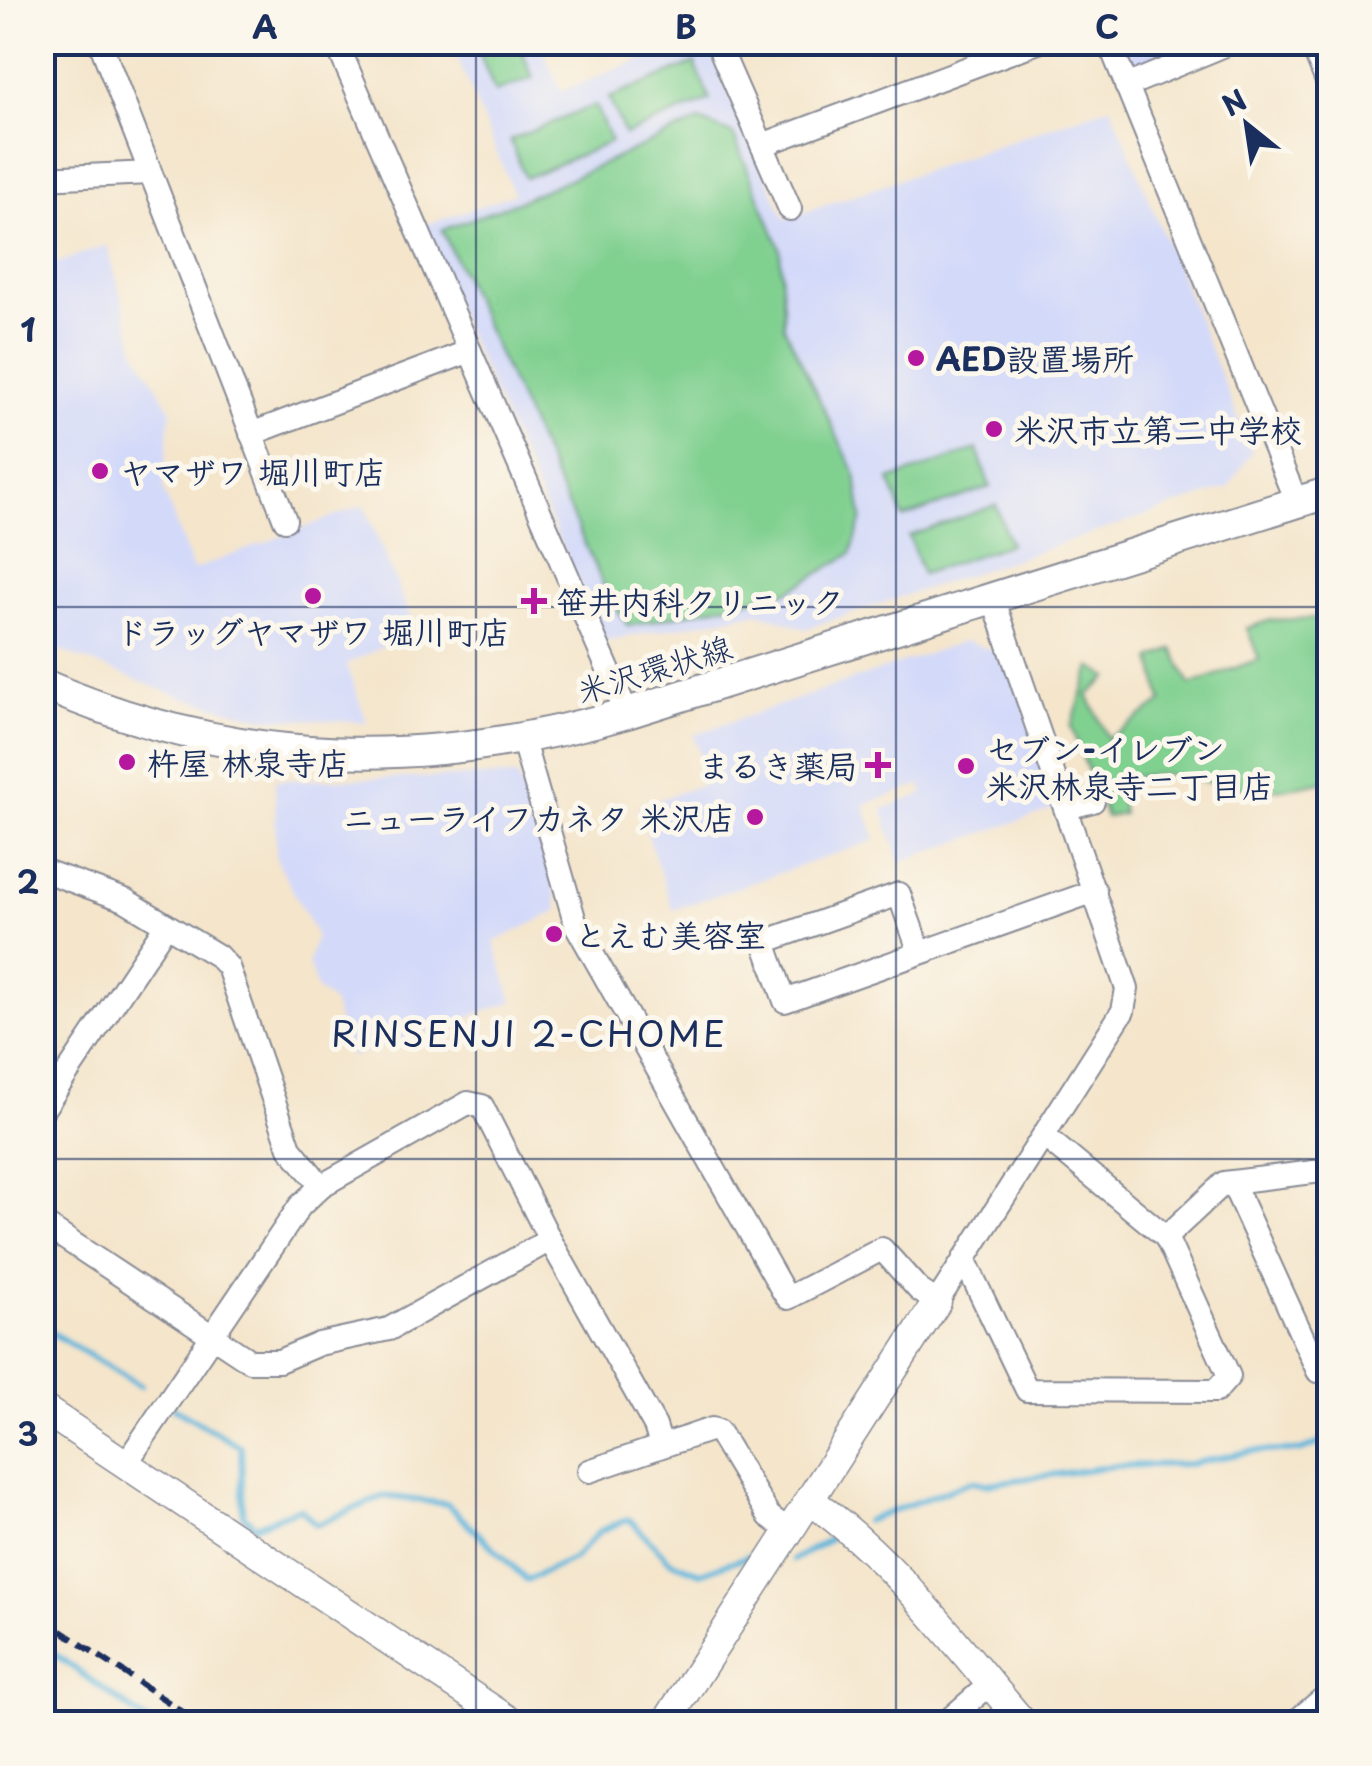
<svg xmlns="http://www.w3.org/2000/svg" width="1372" height="1766" font-family="'Playpen Sans','Klee One',sans-serif">
  <style>
    .built { fill: #d3d9f9 }
    .green { fill: #80d090; stroke: #4e8077; stroke-width: 2.5 }
    .lines { fill: none; stroke-linecap: round; stroke-linejoin: round }
    .stream { stroke: #5eb5db; stroke-width: 6 }
    .minor-casing { stroke: #888a94; stroke-width: 26 }
    .tertiary-casing { stroke: #888a94; stroke-width: 31 }
    .secondary-casing { stroke: #888a94; stroke-width: 34 }
    .minor { stroke: #fff; stroke-width: 22 }
    .tertiary { stroke: #fff; stroke-width: 28 }
    .secondary { stroke: #fff; stroke-width: 30 }
    .rail { stroke: #1b2f5e; stroke-width: 6; stroke-dasharray: 15 8; stroke-linecap: butt }
    .grid { fill: none; stroke: #1b2f5e; stroke-width: 2.5; stroke-opacity: 0.55 }
    .poi-dot { fill: #b5179e; stroke: #fbf7ec; stroke-width: 4 }
    .labels { text-anchor: middle; dominant-baseline: central; stroke-width: 10; stroke-linejoin: round; paint-order: stroke }
    .poi-label { font-size: 32px; font-weight: bold; fill: #1b2f5e; stroke: #fbf7ec; text-anchor: start }
    .street-label { font-size: 32px; fill: #1b2f5e; stroke: #fbf7ec }
    .neighbourhood-label { font-size: 35px; letter-spacing: 2.5px; fill: #1b2f5e; stroke: #fbf7ec }
    .neatline { fill: none; stroke: #1b2f5e; stroke-width: 4 }
    .grid-label { font-size: 32px; text-anchor: middle; font-weight: bold; fill: #1b2f5e }
  </style>
  <rect width="100%" height="100%" fill="#fbf7ec"/>
  <filter id="ink" filterUnits="userSpaceOnUse"><feTurbulence type="fractalNoise" baseFrequency=".01" numOctaves="2"/><feDisplacementMap in="SourceGraphic" scale="20" xChannelSelector="R" yChannelSelector="G"/><feConvolveMatrix kernelMatrix="1 2 1 2 8 2 1 2 1" color-interpolation-filters="sRGB"/></filter>
  <filter id="wash" filterUnits="userSpaceOnUse"><feTurbulence type="fractalNoise" baseFrequency=".0048" numOctaves="4" result="noise"/><feDisplacementMap in="SourceGraphic" scale="40" xChannelSelector="R" yChannelSelector="G"/><feGaussianBlur stdDeviation="2.25" result="paint"/><feColorMatrix in="noise" values="0 0 0 0 0 0 0 0 0 0 0 0 0 0 0 0 0 1.4 0 .05"/><feComposite in="paint" operator="in"/></filter>
  <g filter="url(#wash)">
    <rect width="100%" height="100%" fill="#f4e5cb"/>
    <g class="built">
      <polygon points="451,43 540,43 561,91 685,43 707,43 785,219 1111,106 1252,452 1228,488 805,629 759,612 604,641 420,227 514,194"/>
      <polygon points="1119,43 1201,43 1131,71"/>
      <polygon points="107,245 137,352 171,410 163,489 193,570 364,505 416,631 346,664 367,722 263,718 181,697 43,644 43,268"/>
      <polygon points="965,641 1005,654 1059,807 900,862 882,809 924,794 921,785 864,805 876,840 673,910 638,807 709,782 693,735"/>
      <polygon points="517,776 550,868 558,911 494,942 513,1002 350,1057 332,1002 317,990 308,962 316,935 276,858 275,780"/>
    </g>
    <g class="green">
      <polygon points="475,43 519,43 533,78 495,92"/>
      <polygon points="695,63 710,100 625,135 609,98"/>
      <polygon points="595,105 611,142 525,178 510,140"/>
      <polygon points="699,121 733,134 780,248 784,326 856,475 862,519 851,554 789,591 628,626 608,595 442,230 519,201"/>
      <polygon points="977,449 990,487 903,518 890,480"/>
      <polygon points="996,505 1010,544 922,574 909,536"/>
      <path d="M1319,618l10,30v132c-32,8 -61,12 -94,7 -50,-7 -64,-21 -117,-6l5,33 -17,3 -35,-90 20,-60 18,10 -21,18 20,44 54,-37 -10,-43 21,-10 17,36 69,-26 -12,-31 24,-8z"/>
    </g>
    <g class="lines">
      <g class="stream">
        <polyline points="42,1327 141,1386"/>
        <polyline points="174,1408 241,1447 243,1515 255,1526 300,1508 316,1525 384,1496 447,1504 527,1580 573,1559 600,1531 629,1519 670,1561 700,1573 760,1552"/>
        <polyline points="866,1521 972,1481 987,1484 1114,1466 1190,1464 1252,1451 1300,1451 1330,1439"/>
        <polyline points="793,1560 835,1536"/>
        <polyline points="42,1645 151,1724"/>
      </g>
    </g>
  </g>
  <g filter="url(#ink)">
    <g class="lines">
      <defs>
        <g id="minor">
          <polyline points="100,42 285,520"/>
          <polyline points="336,42 627,713"/>
          <polyline points="717,42 790,209"/>
          <polyline points="1109,42 1296,501"/>
          <polyline points="1311,42 1330,89"/>
          <polyline points="1126,86 1232,42"/>
          <polyline points="762,145 1038,42"/>
          <polyline points="42,178 150,173"/>
          <polyline points="251,434 470,351"/>
          <polyline points="523,741 576,925 783,1291 788,1298 882,1249 919,1290 937,1302 1123,1011 1127,989 993,598"/>
          <polyline points="1066,808 1093,801"/>
          <polyline points="42,870 125,900 218,956 228,967 290,1148 321,1186"/>
          <polyline points="920,953 899,894 764,942 785,1001 1095,891"/>
          <polyline points="42,1111 166,925"/>
          <polyline points="1044,1136 1166,1237 1224,1183 1330,1170"/>
          <polyline points="1232,1182 1318,1371 1330,1367"/>
          <polyline points="42,1223 250,1361 279,1361 319,1344 389,1329 550,1240"/>
          <polyline points="964,1259 1027,1390 1216,1391 1229,1376 1166,1237"/>
          <polyline points="127,1462 300,1206 321,1186 468,1103 482,1106 550,1240 655,1426 661,1445"/>
          <polyline points="589,1471 712,1429 718,1431 769,1516 791,1532"/>
          <polyline points="944,1724 990,1684"/>
          <polyline points="1293,1724 1330,1693"/>
        </g>
        <g id="tertiary">
          <polyline points="42,1408 514,1724"/>
          <path d="M811,1501c84,59 146,145 213,223"/>
          <polyline points="665,1724 937,1302"/>
        </g>
        <path id="secondary" d="M42,684c194,85 385,87 585,29l703,-221"/>
      </defs>
      <use href="#minor" class="minor-casing"/>
      <use href="#tertiary" class="tertiary-casing"/>
      <use href="#secondary" class="secondary-casing"/>
      <use href="#minor" class="minor"/>
      <use href="#tertiary" class="tertiary"/>
      <use href="#secondary" class="secondary"/>
      <polyline class="rail" points="42,1618 201,1724"/>
    </g>
  </g>
  <path class="grid" d="M476,42v1682M896,42v1682M42,607h1288M42,1159h1288"/>
  <g class="poi-dot">
    <circle cx="916" cy="358" r="10"/>
    <circle cx="994" cy="429" r="10"/>
    <circle cx="100" cy="471" r="10"/>
    <circle cx="313" cy="596" r="10"/>
    <path d="M529 586h10v10h10v10h-10v10h-10v-10h-10v-10h10z"/>
    <circle cx="127" cy="762" r="10"/>
    <path d="M873 750h10v10h10v10h-10v10h-10v-10h-10v-10h10z"/>
    <circle cx="966" cy="766" r="10"/>
    <circle cx="755" cy="817" r="10"/>
    <circle cx="554" cy="934" r="10"/>
  </g>
  <g class="labels">
    <g class="poi-label">
      <text x="936" y="358">AED設置場所</text>
      <text x="1014" y="429">米沢市立第二中学校</text>
      <text x="120" y="471">ヤマザワ 堀川町店</text>
      <text x="556" y="601">笹井内科クリニック</text>
      <text x="313" y="631" text-anchor="middle">ドラッグヤマザワ 堀川町店</text>
      <text x="986" y="748">セブン-イレブン<tspan x="986" dy="37">米沢林泉寺二丁目店</tspan></text>
      <text x="147" y="762">杵屋 林泉寺店</text>
      <text x="858" y="765" text-anchor="end">まるき薬局</text>
      <text x="735" y="817" text-anchor="end">ニューライフカネタ 米沢店</text>
      <text x="574" y="934">とえむ美容室</text>
    </g>
    <g class="street-label">
      <text transform="translate(654 668) rotate(-17)">米沢環状線</text>
    </g>
    <g class="neighbourhood-label">
      <text x="529" y="1032">RINSENJI 2-CHOME</text>
    </g>
  </g>
  <rect width="1372" height="1766" fill="none" stroke="#fbf7ec" stroke-width="110"/>
  <g transform="translate(1247 125) rotate(330)" stroke="#fbf7ec" stroke-width="8" paint-order="stroke">
  <path d="M0-8L18 38L0 25L-18 38Z" fill="#1b2f5e"/>
  <text y="-15" font-size="28" font-weight="bold" text-anchor="middle" fill="#1b2f5e">N</text>
  </g>
  <rect x="55" y="55" width="1262" height="1656" class="neatline"/>
  <g class="grid-label">
    <text x="265" y="39">A</text>
    <text x="686" y="39">B</text>
    <text x="1107" y="39">C</text>
    <text x="28" y="342">1</text>
    <text x="28" y="894">2</text>
    <text x="28" y="1446">3</text>
  </g>
</svg>
